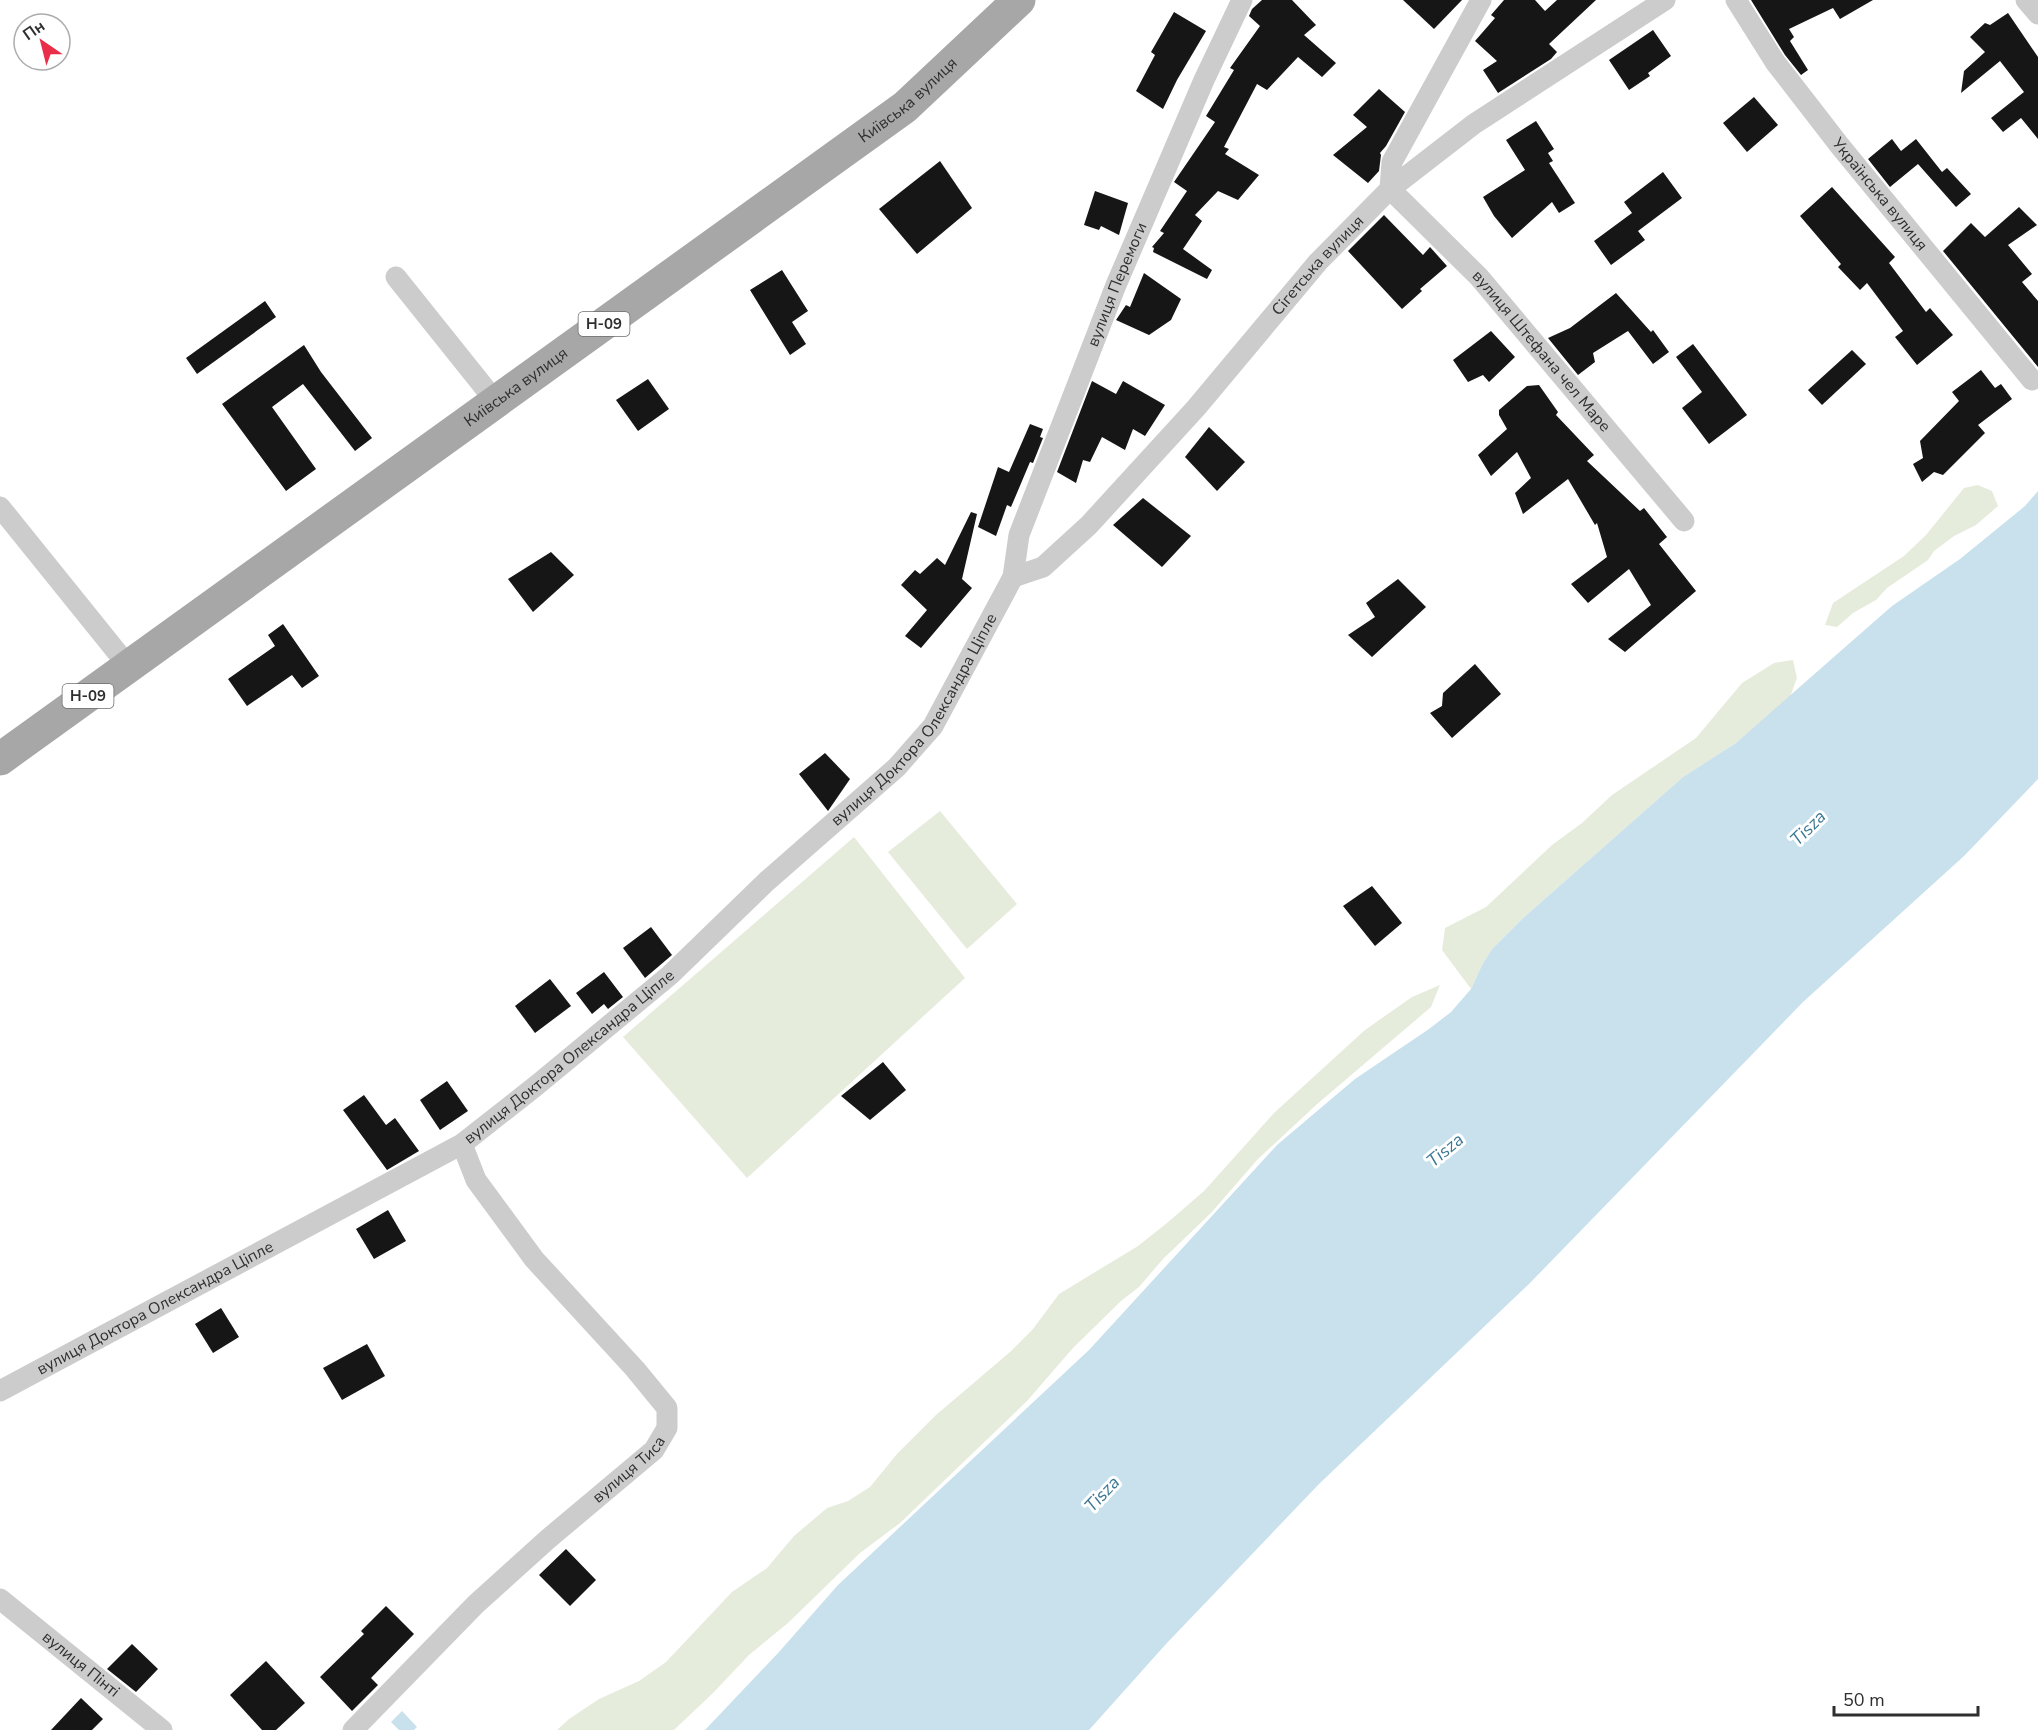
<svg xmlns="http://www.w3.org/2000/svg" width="2038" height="1730" font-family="'Nunito Sans',sans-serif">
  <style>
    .green { fill: #e6ecdc }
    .water { fill: #c8e1ed }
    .building { fill: #161616 }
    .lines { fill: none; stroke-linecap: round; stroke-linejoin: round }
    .minor { stroke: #ccc; stroke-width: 21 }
    .primary { stroke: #a7a7a7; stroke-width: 33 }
    .labels { text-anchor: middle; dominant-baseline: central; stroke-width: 6; stroke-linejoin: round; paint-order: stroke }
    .shield { fill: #fff; stroke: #6d6d6d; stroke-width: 1.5 }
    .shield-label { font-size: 15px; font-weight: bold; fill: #2f2f2f }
    .street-label { font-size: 16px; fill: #2f2f2f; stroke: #fff }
    .water-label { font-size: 18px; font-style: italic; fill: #3a7793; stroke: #fff }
  </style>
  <rect width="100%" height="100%" fill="#fff"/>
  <g class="green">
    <polygon points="1978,485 1992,491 1998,506 1976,525 1954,536 1934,551 1928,560 1887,588 1876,600 1853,613 1837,627 1825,625 1833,603 1904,556 1926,535 1964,488"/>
    <polygon points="1793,660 1797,678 1790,697 1736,743 1683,777 1521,920 1492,949 1482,965 1471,989 1442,950 1445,928 1486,907 1552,845 1582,823 1612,795 1696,738 1742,683 1774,663"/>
    <polygon points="940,811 1017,904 967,949 888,852"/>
    <polygon points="854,837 965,978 747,1178 623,1037"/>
    <polygon points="1440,985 1431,1007 1316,1105 1257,1160 1211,1213 1163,1259 1139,1287 1121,1301 1073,1348 1027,1401 900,1523 860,1553 788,1623 749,1655 713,1693 674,1730 557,1730 569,1719 599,1699 639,1681 666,1662 732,1592 767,1568 794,1536 827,1508 848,1501 870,1487 897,1454 936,1415 1010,1352 1033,1329 1059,1294 1138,1246 1167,1223 1204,1191 1274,1113 1365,1030 1412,997"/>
  </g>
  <g class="water">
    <polygon points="2038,491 2038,779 1964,856 1803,1002 1529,1284 1319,1484 1166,1644 1089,1730 705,1730 779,1652 838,1585 1089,1350 1277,1145 1355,1079 1429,1029 1451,1012 1471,989 1482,965 1492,949 1521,920 1683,777 1736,743 1892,606 1960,559 2025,506"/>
    <polygon points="402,1711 417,1727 414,1730 399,1730 391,1722"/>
  </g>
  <g class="building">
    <polygon points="1262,0 1292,0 1316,25 1304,35 1336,63 1322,77 1298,57 1267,90 1257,84 1224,147 1229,149 1225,154 1259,175 1238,200 1218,191 1195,215 1202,221 1183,249 1212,270 1207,279 1153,252 1154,248 1152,247 1164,233 1160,231 1187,191 1174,182 1215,122 1206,116 1234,70 1230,68 1260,26 1249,16 1252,9"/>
    <polygon points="1403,0 1462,0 1434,29"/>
    <polygon points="1504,0 1535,0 1545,11 1557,0 1596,0 1549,44 1557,52 1551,59 1498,93 1483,70 1497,61 1475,41 1495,18 1491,15"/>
    <polygon points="1751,0 1873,0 1840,19 1833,8 1789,29 1794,37 1790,41 1808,70 1801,75 1785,55"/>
    <polygon points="1174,12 1206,31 1177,80 1163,109 1136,91 1155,55 1151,52"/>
    <polygon points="2008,13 2038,57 2038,139 2021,118 2003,132 1991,118 2024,92 2000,61 1961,93 1964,71 1985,52 1970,37 1985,23 1990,25"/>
    <polygon points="1653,30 1671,56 1648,73 1650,76 1629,90 1609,60"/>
    <polygon points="1379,89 1405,112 1386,146 1380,153 1381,155 1379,171 1368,183 1333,155 1367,127 1353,115"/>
    <polygon points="1754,97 1778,125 1747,152 1723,123"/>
    <polygon points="1536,121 1554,149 1548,153 1553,161 1549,163 1575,203 1559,213 1552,202 1512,238 1494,216 1483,197 1525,170 1506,140"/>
    <polygon points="1892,139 1901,151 1916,139 1942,172 1947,168 1971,194 1956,207 1918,164 1890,187 1868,159"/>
    <polygon points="940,161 972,208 917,254 879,209"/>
    <polygon points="1663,172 1682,198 1638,231 1645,240 1611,265 1594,241 1632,213 1624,202"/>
    <polygon points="1832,187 1895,257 1889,263 1926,312 1930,308 1953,335 1917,365 1895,337 1903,331 1867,283 1860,290 1838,267 1841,264 1800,216"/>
    <polygon points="1095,191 1128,203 1119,235 1101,226 1099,230 1084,225"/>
    <polygon points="2019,207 2037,225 2008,245 2032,274 2022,282 2038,301 2038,367 1943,251 1971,223 1985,237"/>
    <polygon points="1384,215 1423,255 1430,247 1447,266 1420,289 1422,291 1402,309 1348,251"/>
    <polygon points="782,270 808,311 792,322 806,344 790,355 750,290"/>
    <polygon points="1144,273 1181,299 1171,320 1149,335 1116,320 1126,305 1130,307"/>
    <polygon points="1616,293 1651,332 1653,330 1669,352 1653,364 1628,331 1593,353 1595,362 1578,375 1548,338 1570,328"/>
    <polygon points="265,301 276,317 197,374 186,358"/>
    <polygon points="1491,331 1515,357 1489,382 1483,375 1468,382 1453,360"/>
    <polygon points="1693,344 1747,415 1709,444 1682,408 1702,392 1676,357"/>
    <polygon points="304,345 321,372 372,438 355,451 303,384 272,407 316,469 286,491 222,404"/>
    <polygon points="1852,350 1866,364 1822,405 1808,390"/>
    <polygon points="1981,370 1995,388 2001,384 2012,399 1978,425 1985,433 1943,475 1934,472 1922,482 1913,464 1923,458 1920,441 1959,401 1952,392"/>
    <polygon points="648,379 669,409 638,431 616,400"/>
    <polygon points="1092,381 1116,394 1123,381 1165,405 1145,436 1133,429 1125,450 1102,437 1090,462 1083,460 1076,483 1057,472"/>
    <polygon points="1539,385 1558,412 1556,415 1594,455 1587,461 1640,511 1644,508 1667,537 1659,544 1696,591 1625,652 1608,639 1651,605 1629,569 1588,603 1571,584 1607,557 1597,523 1595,525 1568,479 1523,514 1515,493 1531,478 1517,452 1491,476 1478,455 1507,429 1499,415 1499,410 1527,386"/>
    <polygon points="1030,424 1043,429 1040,437 1043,438 1033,463 1030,462 1011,507 1007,505 996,536 978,527 998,467 1009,472"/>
    <polygon points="1209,427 1245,462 1217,491 1185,457"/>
    <polygon points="1143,498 1191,536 1162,567 1113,525"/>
    <polygon points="971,512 977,514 962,579 972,588 921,648 905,636 927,610 901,585 915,570 920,574 937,558 945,565"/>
    <polygon points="551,552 574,575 533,612 508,579"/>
    <polygon points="1398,579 1426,607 1372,657 1348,635 1375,617 1366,603"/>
    <polygon points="283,624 319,676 302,688 292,675 247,706 228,679 275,646 268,635"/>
    <polygon points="1475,664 1501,694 1452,738 1430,713 1442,706 1443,693"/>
    <polygon points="825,753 850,779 828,811 799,774"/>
    <polygon points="1372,886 1402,923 1375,946 1343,906"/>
    <polygon points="651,927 672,955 645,978 623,948"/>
    <polygon points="604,972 623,997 608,1009 604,1004 592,1014 576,993"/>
    <polygon points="550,979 571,1006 535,1033 515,1006"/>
    <polygon points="883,1062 906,1090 870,1120 841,1096"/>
    <polygon points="447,1081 468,1111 440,1130 420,1100"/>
    <polygon points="364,1095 386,1125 395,1118 419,1151 387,1170 343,1110"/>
    <polygon points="388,1210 406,1241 374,1259 356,1229"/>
    <polygon points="221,1308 239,1337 213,1353 195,1324"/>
    <polygon points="367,1344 385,1376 342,1400 323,1368"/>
    <polygon points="566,1549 596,1580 570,1606 539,1575"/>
    <polygon points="386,1606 414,1634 371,1678 378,1685 352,1711 320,1677 364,1634 361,1631"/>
    <polygon points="132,1644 158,1669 136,1692 107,1669"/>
    <polygon points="266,1661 305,1703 276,1730 262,1730 230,1695"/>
    <polygon points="81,1698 103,1719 92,1730 51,1730"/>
  </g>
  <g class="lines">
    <g class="minor">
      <path id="s1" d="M1481,0l-89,162 -2,27 89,88 205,244"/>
      <path id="s2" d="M1736,0l39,62 65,84 192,234"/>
      <polyline points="2026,0 2038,14"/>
      <polyline points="396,277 496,402"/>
      <polyline points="0,507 129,667"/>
      <path id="s3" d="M1013,577l30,-10 46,-42 107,-117 122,-146 72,-73 84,-65 191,-124"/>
      <path id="s4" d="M0,1391l462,-247 75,-59 133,-110 97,-94 130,-114 36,-41 80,-149 6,-42 97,-250 88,-205 38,-80"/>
      <path id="s5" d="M0,1599l162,131"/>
      <path id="s6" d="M353,1730l123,-126 72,-65 106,-89 13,-22v-20l-32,-39 -101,-110 -58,-79 -14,-36"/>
    </g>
    <path class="primary" id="s7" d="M0,759l905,-652 114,-107"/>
  </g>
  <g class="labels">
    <g class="shield">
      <rect x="578.5" y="312" width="51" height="24" rx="4.5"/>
      <rect x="62.5" y="684" width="51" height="24" rx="4.5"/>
    </g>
    <g class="shield-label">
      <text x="604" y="324">Н-09</text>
      <text x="88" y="696">Н-09</text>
    </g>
    <g class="street-label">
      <text stroke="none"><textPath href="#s7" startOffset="1122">Київська вулиця</textPath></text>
      <text stroke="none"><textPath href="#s2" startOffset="242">Українська вулиця</textPath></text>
      <text stroke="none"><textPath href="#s3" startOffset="440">Сігетська вулиця</textPath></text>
      <text stroke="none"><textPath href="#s4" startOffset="1635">вулиця Перемоги</textPath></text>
      <text stroke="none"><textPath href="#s1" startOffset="434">вулиця Штефана чел Маре</textPath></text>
      <text stroke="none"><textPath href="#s7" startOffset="636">Київська вулиця</textPath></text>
      <text stroke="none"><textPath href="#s4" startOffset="1148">вулиця Доктора Олександра Ціпле</textPath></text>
      <text stroke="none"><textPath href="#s4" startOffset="662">вулиця Доктора Олександра Ціпле</textPath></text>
      <text stroke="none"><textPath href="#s4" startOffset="176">вулиця Доктора Олександра Ціпле</textPath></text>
      <text stroke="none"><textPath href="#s6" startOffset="380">вулиця Тиса</textPath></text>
      <text stroke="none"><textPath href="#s5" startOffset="104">вулиця Пінті</textPath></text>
    </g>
    <g class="water-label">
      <text transform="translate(1808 828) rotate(-45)">Tisza</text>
      <text transform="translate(1445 1150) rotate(-40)">Tisza</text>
      <text transform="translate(1102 1494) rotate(-47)">Tisza</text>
    </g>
  </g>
  <g transform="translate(42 42) rotate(325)"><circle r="28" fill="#ffffff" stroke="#acacac" stroke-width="1.5"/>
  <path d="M0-4.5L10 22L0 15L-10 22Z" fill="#ea2d48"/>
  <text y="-9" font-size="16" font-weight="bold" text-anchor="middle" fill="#2f2f2f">Пн</text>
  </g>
  <path d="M1834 1706v9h144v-9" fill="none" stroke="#2f2f2f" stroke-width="3"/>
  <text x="1843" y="1706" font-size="18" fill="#2f2f2f" stroke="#ffffff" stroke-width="4.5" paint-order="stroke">50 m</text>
</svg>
